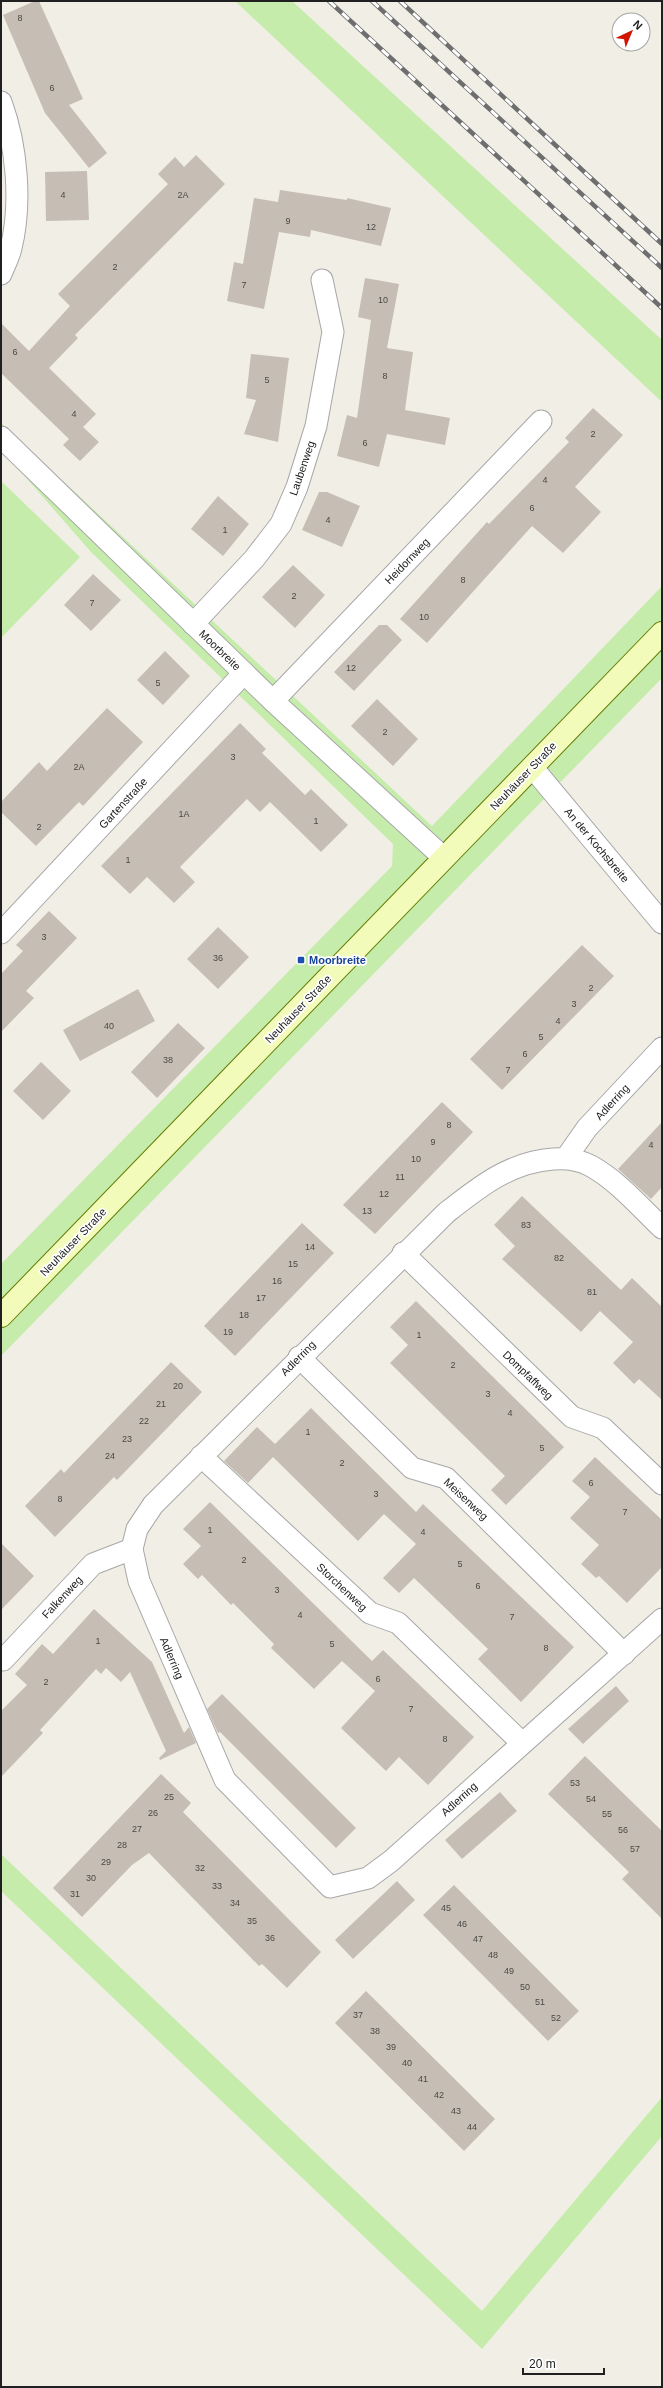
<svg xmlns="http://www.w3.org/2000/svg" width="663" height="2388" font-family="Arial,sans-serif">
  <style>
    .grass { fill: #c5ecab }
    .building { fill: #c6beb5 }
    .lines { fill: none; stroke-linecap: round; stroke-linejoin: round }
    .street-casing { stroke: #a7a7a7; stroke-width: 23 }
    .secondary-casing { stroke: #637c02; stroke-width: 24 }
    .street { stroke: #fff; stroke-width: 21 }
    .secondary { stroke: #f2fbb9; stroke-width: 22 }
    .rail-casing { stroke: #6e6e6e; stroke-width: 4.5 }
    .rail { stroke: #fff; stroke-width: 3; stroke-dasharray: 9; stroke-linecap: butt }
    .transit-dot { fill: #1a4fb4; stroke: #fff; stroke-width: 1.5 }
    .labels { text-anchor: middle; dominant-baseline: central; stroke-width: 3.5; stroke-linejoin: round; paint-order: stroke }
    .number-label { font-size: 9px; fill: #4a4845 }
    .street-label { font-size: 11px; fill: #202020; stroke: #fff }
    .transit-label { font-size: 11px; font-weight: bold; fill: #164399; stroke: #fff; text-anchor: start }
  </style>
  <rect width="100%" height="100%" fill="#f1eee6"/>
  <g class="grass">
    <polygon points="235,1 292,1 662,340 662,402"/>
    <polygon points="1,423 432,826 662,586 662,678 1,1356 1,1264 392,866 393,844 91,552 1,449"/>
    <polygon points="1,481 80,557 1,638"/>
    <polygon points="1,1854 482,2311 662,2097 662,2136 482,2349 1,1891"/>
  </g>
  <g class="building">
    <polygon points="35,1 39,1 83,99 69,105 107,153 89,168 45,113 3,15"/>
    <polygon points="196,155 225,184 75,335 78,338 49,368 96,414 83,427 99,442 80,461 63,445 69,439 1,373 1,323 29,351 70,306 58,294 168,184 158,174 175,157 184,167"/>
    <polygon points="87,171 89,220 46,221 45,172"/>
    <polygon points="280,190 347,200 347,198 391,208 381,246 311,230 310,237 279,232 264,309 227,301 234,262 243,264 254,198 278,202"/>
    <polygon points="365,278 399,284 387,348 413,352 405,410 450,418 445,445 387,434 379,467 337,456 347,415 357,418 371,320 358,317"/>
    <polygon points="251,354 289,358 278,442 244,434 256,400 246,398"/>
    <polygon points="593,408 623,435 575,487 601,512 563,553 532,526 427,643 400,619 487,522 489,524 569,442 565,438"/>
    <polygon points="319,492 327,492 360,506 342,547 302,530"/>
    <polygon points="218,496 249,524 223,556 191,529"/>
    <polygon points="293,565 325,595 295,628 262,597"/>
    <polygon points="93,574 121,600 91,631 64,605"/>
    <polygon points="379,625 387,625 402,640 354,691 334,672"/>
    <polygon points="165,651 190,676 163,705 137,680"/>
    <polygon points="377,699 418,739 393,766 351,726"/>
    <polygon points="107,708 143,742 83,806 79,802 36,846 1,812 1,802 39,762 47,771"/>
    <polygon points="240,723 266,749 262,753 305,795 311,789 348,825 321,852 270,802 260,812 247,799 180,867 195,882 174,903 147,877 130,894 101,866"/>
    <polygon points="49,911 77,938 26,991 34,998 1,1032 1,974 23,951 16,945"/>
    <polygon points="218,927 249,957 218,989 187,959"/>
    <polygon points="582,945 614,976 502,1090 470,1059"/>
    <polygon points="138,989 155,1021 80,1061 63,1030"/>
    <polygon points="178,1023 205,1048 157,1098 131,1072"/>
    <polygon points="41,1062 71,1091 43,1120 13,1091"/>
    <polygon points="442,1102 473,1132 375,1234 343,1205"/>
    <polygon points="662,1122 662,1187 651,1199 618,1169"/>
    <polygon points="522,1196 621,1290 632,1278 662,1307 662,1400 639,1379 634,1384 613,1363 633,1342 600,1311 581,1332 502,1259 515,1246 494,1225"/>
    <polygon points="302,1223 334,1253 235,1356 204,1326"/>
    <polygon points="416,1301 564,1447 506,1505 491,1490 505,1476 390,1363 408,1345 390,1327"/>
    <polygon points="171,1362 202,1392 117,1480 114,1477 55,1537 25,1506 61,1469 64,1473"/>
    <polygon points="311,1408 416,1512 423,1504 574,1647 521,1702 478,1659 488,1649 414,1578 399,1593 383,1578 416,1544 384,1514 358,1541 273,1457 248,1483 224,1461 257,1427 275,1444"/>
    <polygon points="595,1457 662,1520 662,1567 627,1603 599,1576 596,1578 581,1564 599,1545 570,1518 590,1497 572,1481"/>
    <polygon points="210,1502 372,1661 383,1650 474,1737 428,1785 399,1757 386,1771 341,1728 375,1691 342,1661 314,1689 271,1648 274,1644 233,1603 231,1605 202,1575 198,1579 183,1564 201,1546 183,1529"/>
    <polygon points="1,1543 34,1576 1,1610"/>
    <polygon points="94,1609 152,1662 184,1733 189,1727 196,1743 160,1760 159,1758 166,1751 130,1672 121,1682 106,1668 101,1674 96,1669 40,1730 43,1733 1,1777 1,1711 27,1685 15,1674 42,1644 53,1654"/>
    <polygon points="616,1686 629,1701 583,1744 568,1729"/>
    <polygon points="222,1694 356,1828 336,1848 220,1732 218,1733 207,1709"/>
    <polygon points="585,1756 662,1831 662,1919 622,1879 629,1872 548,1794"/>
    <polygon points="161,1774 191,1803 183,1812 321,1952 287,1988 262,1964 259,1966 149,1853 132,1865 82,1917 53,1888"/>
    <polygon points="500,1792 517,1811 462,1859 445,1840"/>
    <polygon points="397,1881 415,1900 353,1959 335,1940"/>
    <polygon points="454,1885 579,2011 548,2041 423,1915"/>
    <polygon points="366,1991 495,2119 464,2151 335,2023"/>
  </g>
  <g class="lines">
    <defs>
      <g id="street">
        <path d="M1,102c16,44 21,101 10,146 -2,9 -7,18 -10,26"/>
        <polyline points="1,437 273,701 444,858"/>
        <polyline points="193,624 254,559 281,524 297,487 316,426 333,332 322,280"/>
        <polyline points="273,701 541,421"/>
        <polyline points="532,767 662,923"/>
        <polyline points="1,933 244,673"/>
        <polyline points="566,1158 587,1128 662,1048"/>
        <path d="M662,1228c-22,-21 -44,-47 -71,-62 -11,-6 -26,-8 -38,-7 -43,3 -74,28 -107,54l-293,292 -16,24 -5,20 7,32 86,199 105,107 38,-9 23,-17 271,-242"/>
        <polyline points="403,1253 572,1417 603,1428 662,1484"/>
        <polyline points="299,1357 412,1468 446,1478 624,1654"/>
        <polyline points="201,1456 370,1613 398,1623 522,1743"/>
        <polyline points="3,1660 93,1564 132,1549"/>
      </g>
      <polyline id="secondary" points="1,1316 662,633"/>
    </defs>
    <use href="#street" class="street-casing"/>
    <use href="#secondary" class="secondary-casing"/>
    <use href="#street" class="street"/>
    <use href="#secondary" class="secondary"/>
    <defs>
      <g id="rail">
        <polyline points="329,1 662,308"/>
        <polyline points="372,1 662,268"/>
        <polyline points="400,1 662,244"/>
      </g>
    </defs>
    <use href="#rail" class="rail-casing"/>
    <use href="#rail" class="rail"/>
  </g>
  <rect class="transit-dot" x="297" y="956" width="8" height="8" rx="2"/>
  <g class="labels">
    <g class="number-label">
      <text x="20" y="18">8</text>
      <text x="52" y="88">6</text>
      <text x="63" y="195">4</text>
      <text x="183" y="195">2A</text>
      <text x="288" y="221">9</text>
      <text x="371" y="227">12</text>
      <text x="115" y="267">2</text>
      <text x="244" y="285">7</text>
      <text x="383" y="300">10</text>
      <text x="15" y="352">6</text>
      <text x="385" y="376">8</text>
      <text x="267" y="380">5</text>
      <text x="74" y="414">4</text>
      <text x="593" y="434">2</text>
      <text x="365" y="443">6</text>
      <text x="545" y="480">4</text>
      <text x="532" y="508">6</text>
      <text x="328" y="520">4</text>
      <text x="225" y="530">1</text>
      <text x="463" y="580">8</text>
      <text x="294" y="596">2</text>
      <text x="92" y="603">7</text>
      <text x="424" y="617">10</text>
      <text x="351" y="668">12</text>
      <text x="158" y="683">5</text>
      <text x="385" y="732">2</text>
      <text x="233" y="757">3</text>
      <text x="79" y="767">2A</text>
      <text x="184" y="814">1A</text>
      <text x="316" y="821">1</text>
      <text x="39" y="827">2</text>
      <text x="128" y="860">1</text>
      <text x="44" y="937">3</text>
      <text x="218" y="958">36</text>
      <text x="591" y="988">2</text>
      <text x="574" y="1004">3</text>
      <text x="558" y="1021">4</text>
      <text x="109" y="1026">40</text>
      <text x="541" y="1037">5</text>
      <text x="525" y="1054">6</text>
      <text x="168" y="1060">38</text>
      <text x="508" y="1070">7</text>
      <text x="449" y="1125">8</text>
      <text x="433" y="1142">9</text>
      <text x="651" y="1145">4</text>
      <text x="416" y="1159">10</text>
      <text x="400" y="1177">11</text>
      <text x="384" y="1194">12</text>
      <text x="367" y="1211">13</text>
      <text x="526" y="1225">83</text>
      <text x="310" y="1247">14</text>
      <text x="559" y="1258">82</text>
      <text x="293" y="1264">15</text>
      <text x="277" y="1281">16</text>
      <text x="592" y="1292">81</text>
      <text x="261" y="1298">17</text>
      <text x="244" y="1315">18</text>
      <text x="228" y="1332">19</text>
      <text x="419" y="1335">1</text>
      <text x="453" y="1365">2</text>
      <text x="178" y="1386">20</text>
      <text x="488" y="1394">3</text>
      <text x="161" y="1404">21</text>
      <text x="510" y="1413">4</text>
      <text x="144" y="1421">22</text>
      <text x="308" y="1432">1</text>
      <text x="127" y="1439">23</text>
      <text x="542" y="1448">5</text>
      <text x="110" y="1456">24</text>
      <text x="342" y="1463">2</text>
      <text x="591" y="1483">6</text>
      <text x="376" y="1494">3</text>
      <text x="60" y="1499">8</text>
      <text x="625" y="1512">7</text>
      <text x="210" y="1530">1</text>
      <text x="423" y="1532">4</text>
      <text x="244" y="1560">2</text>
      <text x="460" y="1564">5</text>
      <text x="478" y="1586">6</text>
      <text x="277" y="1590">3</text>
      <text x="300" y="1615">4</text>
      <text x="512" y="1617">7</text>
      <text x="98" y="1641">1</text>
      <text x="332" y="1644">5</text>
      <text x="546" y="1648">8</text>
      <text x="378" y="1679">6</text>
      <text x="46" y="1682">2</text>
      <text x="411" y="1709">7</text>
      <text x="445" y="1739">8</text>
      <text x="575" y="1783">53</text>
      <text x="169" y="1797">25</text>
      <text x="591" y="1799">54</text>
      <text x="153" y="1813">26</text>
      <text x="607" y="1814">55</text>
      <text x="137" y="1829">27</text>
      <text x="623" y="1830">56</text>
      <text x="122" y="1845">28</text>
      <text x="635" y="1849">57</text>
      <text x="106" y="1862">29</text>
      <text x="200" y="1868">32</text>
      <text x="91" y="1878">30</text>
      <text x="217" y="1886">33</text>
      <text x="75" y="1894">31</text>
      <text x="235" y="1903">34</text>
      <text x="446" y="1908">45</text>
      <text x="252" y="1921">35</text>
      <text x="462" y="1924">46</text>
      <text x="270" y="1938">36</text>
      <text x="478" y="1939">47</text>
      <text x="493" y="1955">48</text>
      <text x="509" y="1971">49</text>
      <text x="525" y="1987">50</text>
      <text x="540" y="2002">51</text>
      <text x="358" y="2015">37</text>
      <text x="556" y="2018">52</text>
      <text x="375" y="2031">38</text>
      <text x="391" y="2047">39</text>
      <text x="407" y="2063">40</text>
      <text x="423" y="2079">41</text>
      <text x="439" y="2095">42</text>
      <text x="456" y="2111">43</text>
      <text x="472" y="2127">44</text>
    </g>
    <g class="street-label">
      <text transform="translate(302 468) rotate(-71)">Laubenweg</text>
      <text transform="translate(407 561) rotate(-46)">Heidornweg</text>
      <text transform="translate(220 650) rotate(44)">Moorbreite</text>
      <text transform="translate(523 776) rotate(-46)">Neuhäuser Straße</text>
      <text transform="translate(123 803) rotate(-47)">Gartenstraße</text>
      <text transform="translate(597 845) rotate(50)">An der Kochsbreite</text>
      <text transform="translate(298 1009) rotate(-46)">Neuhäuser Straße</text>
      <text transform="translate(612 1102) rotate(-47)">Adlerring</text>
      <text transform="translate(73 1242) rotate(-46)">Neuhäuser Straße</text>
      <text transform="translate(298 1358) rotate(-45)">Adlerring</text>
      <text transform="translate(528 1375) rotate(44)">Dompfaffweg</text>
      <text transform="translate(466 1499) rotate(43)">Meisenweg</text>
      <text transform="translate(342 1587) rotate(43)">Storchenweg</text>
      <text transform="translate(62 1597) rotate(-47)">Falkenweg</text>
      <text transform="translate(172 1658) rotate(67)">Adlerring</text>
      <text transform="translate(459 1799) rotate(-42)">Adlerring</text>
    </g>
    <g class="transit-label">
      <text x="309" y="960">Moorbreite</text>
    </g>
  </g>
  <rect width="663" height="2388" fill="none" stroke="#202020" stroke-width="4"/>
  <g transform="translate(631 32) rotate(44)"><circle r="19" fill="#ffffff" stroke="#a6a6a6"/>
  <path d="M0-3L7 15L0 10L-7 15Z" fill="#d01400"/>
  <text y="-6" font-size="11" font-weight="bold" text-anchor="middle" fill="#202020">N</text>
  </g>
  <path d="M523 2368v6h81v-6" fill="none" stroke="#202020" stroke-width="2"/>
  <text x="529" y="2368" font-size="12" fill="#202020" stroke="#ffffff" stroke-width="3" paint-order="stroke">20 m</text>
</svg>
